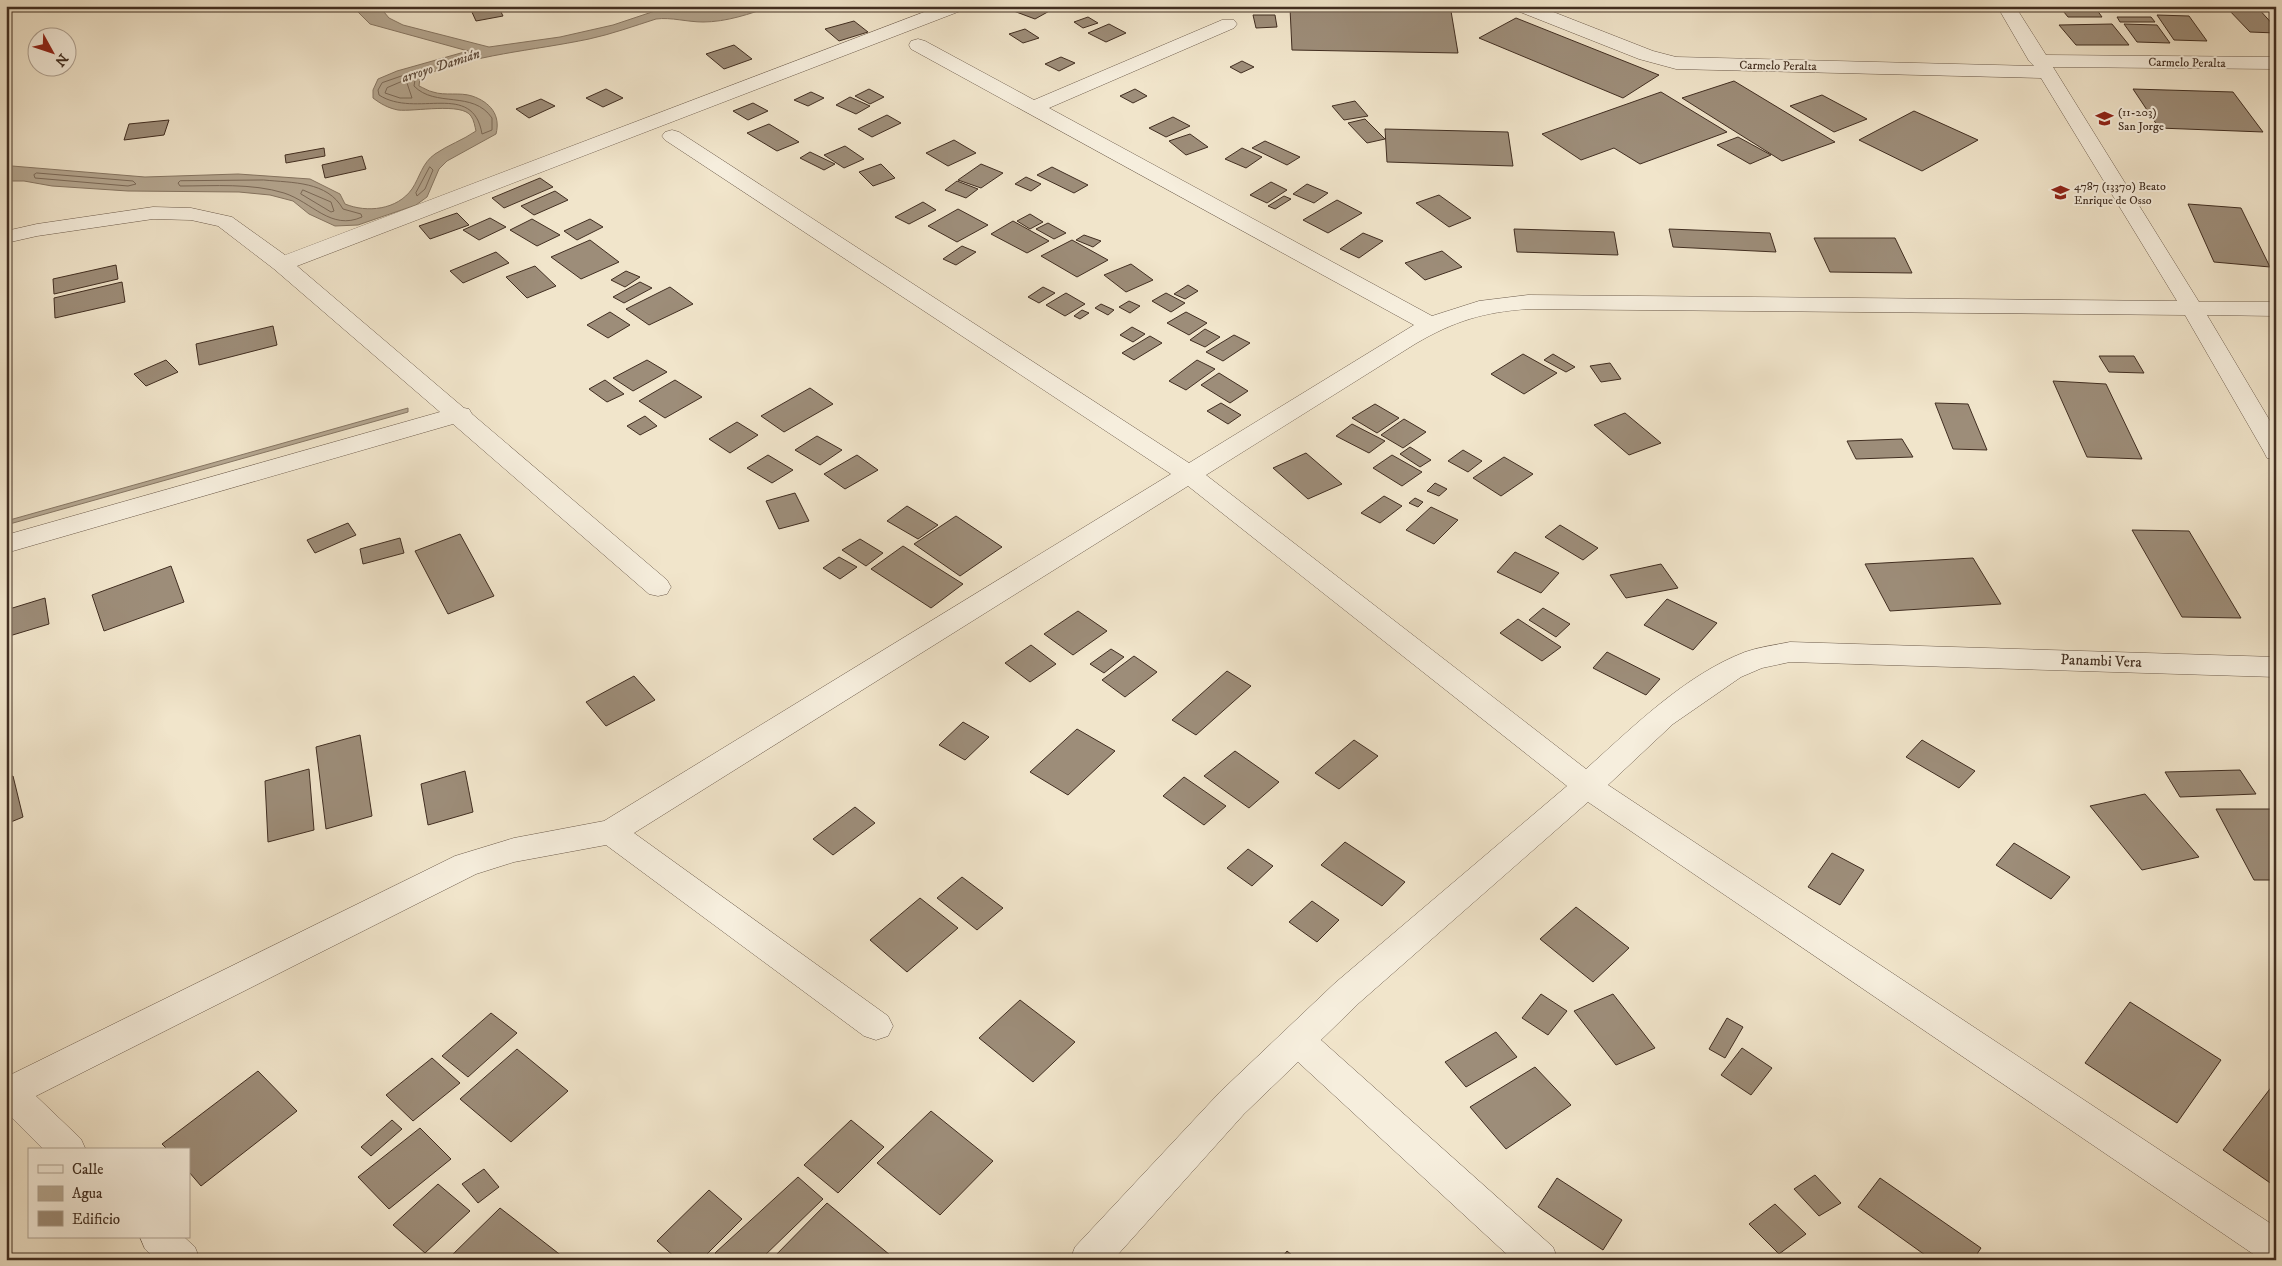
<svg xmlns="http://www.w3.org/2000/svg" width="2282" height="1266" font-family="'IM FELL DW Pica',serif">
  <style>
    .water { fill: #b5a791; stroke: #877764 }
    .lines { fill: none; stroke-linecap: round; stroke-linejoin: round }
    .shore { stroke: #7b6a59; stroke-width: 1 }
    .building { fill: #9d8d79; stroke: #412e21 }
    .minor-casing { stroke: #6d5c4c; stroke-width: 1 }
    .minor { fill: #f6eedd; fill-rule: evenodd }
    .labels { text-anchor: middle; dominant-baseline: central; stroke-width: 4; stroke-linejoin: round; paint-order: stroke }
    .far-street-label { font-size: 12px; fill: #412e21; stroke: #f6eedd }
    .far-poi-label { font-size: 12px; fill: #412e21; stroke: #f6eedd; text-anchor: start }
    .far-water-label { font-size: 14px; font-style: italic; fill: #5e4c3d; stroke: #f6eedd }
    .street-label { font-size: 15px; fill: #412e21; stroke: #f6eedd }
  </style>
  <rect width="100%" height="100%" fill="#f1e5cb"/>
  <filter id="stains"><feTurbulence type="fractalNoise" baseFrequency=".004" numOctaves="4"/><feColorMatrix values="0 0 0 0 .2 0 0 0 0 .09 0 0 0 0 .02 0 0 0 .5 -.17"/></filter>
  <radialGradient id="worn" r=".72"><stop offset=".6" stop-color="#630" stop-opacity="0"/><stop offset="1" stop-color="#630" stop-opacity=".3"/></radialGradient>
  <g class="water">
    <path d="M352,6h27l10,12 14,7 86,22 71,-10 53,-12 51,-17 16,-1 46,4 25,-5h21c-22,8 -46,16 -69,16 -16,0 -32,-5 -47,-3 -22,7 -44,15 -67,20 -57,12 -115,15 -169,38l-1,9c5,2 9,5 14,6 12,4 27,0 39,4 18,6 29,19 24,38l-49,27 -8,8 -12,28 -11,8 -58,20 -23,1 -26,-12 -16,-13 -23,-6 -31,-3 -111,-1 -76,-5 -28,-5h-18v-15h6l133,11 93,-3 72,5 30,15 5,10c22,9 52,6 67,-15 8,-12 10,-26 23,-35 13,-9 28,-14 41,-23 -1,-4 -2,-11 -5,-15 -9,-14 -57,-4 -73,-6 -10,-2 -17,-6 -25,-12v-8l5,-11 19,-8 71,-20 -98,-27z"/>
    <polygon points="408,408 408,412 6,525 6,521"/>
  </g>
  <g class="lines">
    <g class="shore">
      <path d="M414,72l2,2 -2,12c21,22 59,4 78,32v12l-10,4c-9,-54 -66,-15 -103,-39l-1,-5 4,-7z"/>
      <polygon points="406,80 412,98 400,98 385,93 387,88"/>
      <polygon points="430,167 433,170 425,189 417,196 416,193"/>
      <polygon points="37,173 133,181 136,184 128,186 35,178 34,175"/>
      <path d="M264,180c29,3 63,1 79,29l18,5 1,3c-31,14 -50,-15 -78,-24 -32,-10 -70,-7 -104,-7l-2,-3 2,-2z"/>
      <polygon points="303,190 331,202 334,211 331,212 301,194"/>
    </g>
  </g>
  <g class="building">
    <polygon points="491,6 498,6 503,16 476,21 471,10"/>
    <polygon points="1019,6 1044,6 1053,9 1035,19 1011,10"/>
    <polygon points="2059,6 2094,6 2102,17 2068,17"/>
    <polygon points="2226,7 2257,7 2276,28 2276,33 2250,32"/>
    <polygon points="1290,8 1451,11 1458,53 1292,50"/>
    <polygon points="1253,15 1275,15 1277,27 1256,28"/>
    <polygon points="2157,15 2189,16 2207,41 2174,40"/>
    <polygon points="1088,17 1098,23 1083,28 1074,22"/>
    <polygon points="2117,17 2151,17 2155,22 2120,22"/>
    <polygon points="1516,18 1659,75 1623,98 1479,38"/>
    <polygon points="854,21 868,32 839,41 825,29"/>
    <polygon points="1109,24 1126,33 1106,42 1088,33"/>
    <polygon points="2112,24 2129,45 2076,45 2059,25"/>
    <polygon points="2124,24 2157,25 2170,43 2137,42"/>
    <polygon points="1025,29 1039,38 1023,43 1009,34"/>
    <polygon points="734,45 752,59 724,69 706,54"/>
    <polygon points="1061,57 1075,63 1059,71 1045,64"/>
    <polygon points="1242,61 1254,67 1241,73 1230,67"/>
    <polygon points="1734,81 1835,142 1782,161 1682,98"/>
    <polygon points="606,89 623,98 603,107 586,98"/>
    <polygon points="869,89 884,97 870,104 855,96"/>
    <polygon points="1135,89 1147,96 1133,103 1120,96"/>
    <polygon points="2133,89 2233,92 2263,132 2159,128"/>
    <polygon points="811,92 824,98 808,106 794,100"/>
    <polygon points="1661,92 1727,132 1640,164 1614,148 1581,160 1542,134"/>
    <polygon points="1822,95 1867,119 1834,132 1790,106"/>
    <polygon points="850,97 870,106 856,114 836,105"/>
    <polygon points="541,99 555,106 529,118 516,109"/>
    <polygon points="1355,101 1368,116 1344,120 1332,106"/>
    <polygon points="753,103 768,111 748,120 733,111"/>
    <polygon points="1914,111 1978,140 1922,171 1859,140"/>
    <polygon points="887,115 901,123 872,137 858,129"/>
    <polygon points="1173,117 1190,126 1166,137 1149,128"/>
    <polygon points="1365,119 1385,139 1367,143 1348,123"/>
    <polygon points="169,120 164,135 124,140 129,124"/>
    <polygon points="769,124 799,142 777,151 747,133"/>
    <polygon points="1385,129 1508,132 1513,166 1387,162"/>
    <polygon points="1190,134 1208,147 1186,155 1169,141"/>
    <polygon points="1738,137 1771,155 1750,164 1717,145"/>
    <polygon points="954,140 976,153 948,166 926,153"/>
    <polygon points="1265,141 1300,157 1287,165 1252,148"/>
    <polygon points="845,146 864,159 844,168 824,155"/>
    <polygon points="324,148 325,156 286,163 285,155"/>
    <polygon points="1242,148 1262,157 1246,168 1225,159"/>
    <polygon points="810,152 835,164 824,170 800,158"/>
    <polygon points="362,156 366,169 325,178 322,165"/>
    <polygon points="881,164 895,178 873,186 859,172"/>
    <polygon points="981,164 1003,173 981,188 958,180"/>
    <polygon points="1052,167 1088,185 1074,193 1037,175"/>
    <polygon points="1026,177 1041,184 1031,191 1015,184"/>
    <polygon points="540,178 553,187 504,208 492,198"/>
    <polygon points="957,181 978,189 966,198 945,190"/>
    <polygon points="1271,182 1287,190 1267,203 1250,195"/>
    <polygon points="1307,184 1328,193 1314,203 1293,194"/>
    <polygon points="555,191 568,200 534,215 521,206"/>
    <polygon points="1439,195 1471,218 1449,227 1416,203"/>
    <polygon points="1284,196 1291,199 1275,209 1268,206"/>
    <polygon points="1337,200 1362,213 1328,233 1303,220"/>
    <polygon points="923,202 936,210 909,224 895,217"/>
    <polygon points="2188,204 2241,208 2270,267 2214,262"/>
    <polygon points="958,209 988,225 957,242 928,226"/>
    <polygon points="457,213 469,225 430,239 419,226"/>
    <polygon points="1030,214 1043,222 1030,229 1017,221"/>
    <polygon points="490,218 506,227 479,240 463,230"/>
    <polygon points="532,219 560,235 537,246 510,230"/>
    <polygon points="590,219 603,227 577,240 564,231"/>
    <polygon points="1013,221 1049,241 1027,253 991,234"/>
    <polygon points="1048,223 1066,233 1054,239 1036,229"/>
    <polygon points="1514,229 1614,232 1618,255 1517,252"/>
    <polygon points="1669,229 1770,233 1776,252 1673,247"/>
    <polygon points="1363,233 1383,241 1359,258 1340,249"/>
    <polygon points="1084,235 1101,241 1093,247 1076,240"/>
    <polygon points="1814,238 1895,238 1912,273 1830,272"/>
    <polygon points="590,240 619,262 581,279 551,257"/>
    <polygon points="1072,240 1108,260 1077,277 1041,256"/>
    <polygon points="962,246 976,252 956,265 943,259"/>
    <polygon points="1442,251 1462,267 1425,280 1405,263"/>
    <polygon points="496,252 509,263 463,283 450,271"/>
    <polygon points="1131,264 1153,280 1126,292 1104,275"/>
    <polygon points="116,265 118,279 54,294 53,279"/>
    <polygon points="535,266 556,286 527,298 506,277"/>
    <polygon points="626,271 640,277 625,287 611,280"/>
    <polygon points="122,282 125,302 55,318 54,298"/>
    <polygon points="640,282 652,288 624,303 613,297"/>
    <polygon points="1188,285 1198,291 1185,299 1174,294"/>
    <polygon points="670,287 693,304 649,325 626,309"/>
    <polygon points="1043,287 1055,293 1039,303 1028,297"/>
    <polygon points="1066,293 1085,304 1065,316 1046,305"/>
    <polygon points="1166,293 1185,303 1171,312 1152,301"/>
    <polygon points="1129,301 1140,306 1130,313 1119,307"/>
    <polygon points="1101,304 1114,310 1108,315 1095,308"/>
    <polygon points="1082,310 1089,313 1080,319 1074,316"/>
    <polygon points="610,312 630,325 608,338 587,325"/>
    <polygon points="1186,312 1207,323 1189,335 1167,323"/>
    <polygon points="273,326 277,345 199,365 196,344"/>
    <polygon points="1132,327 1145,334 1133,342 1120,335"/>
    <polygon points="1205,329 1220,337 1205,347 1190,340"/>
    <polygon points="1234,335 1250,343 1223,361 1206,352"/>
    <polygon points="1150,336 1162,343 1134,360 1122,353"/>
    <polygon points="1523,354 1557,373 1524,394 1491,374"/>
    <polygon points="1553,354 1575,367 1566,372 1544,360"/>
    <polygon points="2099,356 2134,356 2144,373 2109,372"/>
    <polygon points="166,360 178,372 146,386 134,374"/>
    <polygon points="647,360 667,372 633,391 613,378"/>
    <polygon points="1197,360 1215,369 1186,390 1169,381"/>
    <polygon points="1610,363 1621,379 1601,382 1590,366"/>
    <polygon points="1219,373 1248,391 1230,403 1201,385"/>
    <polygon points="605,380 624,394 607,402 589,389"/>
    <polygon points="675,380 702,397 665,418 639,401"/>
    <polygon points="2053,381 2106,384 2142,459 2087,457"/>
    <polygon points="810,388 833,404 784,432 761,416"/>
    <polygon points="1221,403 1241,415 1228,424 1207,411"/>
    <polygon points="1935,403 1968,404 1987,450 1953,449"/>
    <polygon points="1375,404 1399,418 1377,433 1352,418"/>
    <polygon points="1625,413 1661,443 1629,455 1594,425"/>
    <polygon points="645,416 657,426 640,435 627,426"/>
    <polygon points="1404,419 1426,432 1403,448 1381,435"/>
    <polygon points="737,422 758,435 730,453 709,439"/>
    <polygon points="1352,424 1385,441 1369,453 1336,436"/>
    <polygon points="817,436 842,450 820,465 795,450"/>
    <polygon points="1902,439 1913,457 1856,459 1847,441"/>
    <polygon points="1410,447 1431,460 1420,467 1400,454"/>
    <polygon points="1463,450 1482,461 1468,472 1448,461"/>
    <polygon points="1306,453 1342,484 1308,499 1273,468"/>
    <polygon points="768,455 793,470 772,483 747,468"/>
    <polygon points="857,455 878,470 845,489 824,474"/>
    <polygon points="1392,455 1422,472 1402,486 1373,468"/>
    <polygon points="1504,457 1533,474 1501,496 1473,478"/>
    <polygon points="1435,483 1447,489 1439,496 1427,491"/>
    <polygon points="795,493 809,521 779,529 766,501"/>
    <polygon points="1384,496 1402,506 1380,523 1361,513"/>
    <polygon points="1415,498 1423,502 1418,507 1409,503"/>
    <polygon points="907,506 938,525 918,539 887,521"/>
    <polygon points="1431,507 1458,520 1434,544 1406,530"/>
    <polygon points="956,516 1002,547 960,576 914,544"/>
    <polygon points="348,523 356,535 315,553 307,540"/>
    <polygon points="1560,525 1598,548 1583,560 1545,537"/>
    <polygon points="2132,530 2189,531 2241,618 2182,617"/>
    <polygon points="460,534 494,596 448,614 415,551"/>
    <polygon points="400,538 404,553 363,564 360,549"/>
    <polygon points="860,539 883,553 866,566 842,550"/>
    <polygon points="903,546 963,584 931,608 871,569"/>
    <polygon points="1515,552 1559,573 1541,593 1497,572"/>
    <polygon points="839,557 857,567 840,579 823,568"/>
    <polygon points="1973,558 2001,604 1890,611 1865,564"/>
    <polygon points="1661,564 1678,588 1626,598 1610,575"/>
    <polygon points="171,566 184,602 104,631 92,595"/>
    <polygon points="45,598 49,624 6,637 6,610"/>
    <polygon points="1667,599 1717,623 1693,650 1644,625"/>
    <polygon points="1543,608 1570,624 1556,637 1529,620"/>
    <polygon points="1078,611 1107,631 1073,655 1044,634"/>
    <polygon points="1518,619 1561,647 1542,661 1500,633"/>
    <polygon points="1031,645 1056,664 1030,682 1005,663"/>
    <polygon points="1111,649 1124,657 1104,673 1090,664"/>
    <polygon points="1607,652 1660,679 1646,695 1593,668"/>
    <polygon points="1134,656 1157,672 1125,697 1102,680"/>
    <polygon points="1227,671 1251,686 1196,735 1172,720"/>
    <polygon points="634,676 655,700 606,726 586,702"/>
    <polygon points="963,722 989,737 965,760 939,745"/>
    <polygon points="1077,729 1115,751 1068,795 1030,772"/>
    <polygon points="360,735 372,816 326,829 316,747"/>
    <polygon points="1354,740 1378,756 1339,789 1315,773"/>
    <polygon points="1922,740 1975,771 1959,788 1906,757"/>
    <polygon points="1235,751 1279,782 1249,808 1204,776"/>
    <polygon points="309,769 314,830 268,842 265,781"/>
    <polygon points="2240,770 2256,794 2180,797 2165,772"/>
    <polygon points="465,771 473,812 428,825 421,784"/>
    <polygon points="13,776 23,817 6,824 6,778"/>
    <polygon points="1184,777 1226,806 1204,825 1163,796"/>
    <polygon points="2145,794 2199,857 2142,870 2090,806"/>
    <polygon points="855,807 875,823 833,855 813,839"/>
    <polygon points="2216,809 2276,809 2276,880 2254,880"/>
    <polygon points="1345,842 1405,882 1382,906 1321,865"/>
    <polygon points="2014,843 2070,877 2051,899 1996,865"/>
    <polygon points="1248,849 1273,866 1252,886 1227,868"/>
    <polygon points="1832,853 1864,870 1840,905 1808,887"/>
    <polygon points="962,877 1003,908 977,930 937,898"/>
    <polygon points="920,898 958,928 907,972 870,940"/>
    <polygon points="1312,901 1339,920 1317,942 1289,922"/>
    <polygon points="1576,907 1629,948 1593,982 1540,939"/>
    <polygon points="1541,994 1567,1011 1548,1035 1522,1018"/>
    <polygon points="1613,994 1655,1048 1616,1065 1574,1011"/>
    <polygon points="1020,1000 1075,1042 1033,1082 979,1038"/>
    <polygon points="2130,1002 2221,1060 2177,1123 2085,1063"/>
    <polygon points="491,1013 517,1033 468,1077 442,1056"/>
    <polygon points="1727,1018 1743,1027 1725,1058 1709,1049"/>
    <polygon points="1496,1032 1517,1057 1466,1087 1445,1062"/>
    <polygon points="1742,1048 1772,1068 1751,1095 1721,1075"/>
    <polygon points="517,1049 568,1091 511,1142 460,1099"/>
    <polygon points="432,1058 460,1083 413,1121 386,1095"/>
    <polygon points="1535,1067 1571,1105 1506,1149 1470,1107"/>
    <polygon points="258,1071 297,1111 201,1186 189,1172 189,1150 168,1150 162,1144"/>
    <polygon points="2276,1081 2276,1187 2223,1150"/>
    <polygon points="931,1111 993,1161 940,1215 877,1163"/>
    <polygon points="392,1120 402,1129 371,1156 361,1147"/>
    <polygon points="851,1120 884,1147 838,1193 804,1165"/>
    <polygon points="420,1128 451,1159 389,1209 358,1177"/>
    <polygon points="484,1169 499,1187 478,1203 462,1184"/>
    <polygon points="1815,1175 1841,1203 1819,1216 1794,1189"/>
    <polygon points="798,1177 823,1199 760,1260 722,1260 715,1253"/>
    <polygon points="1557,1178 1622,1220 1603,1250 1538,1207"/>
    <polygon points="1880,1178 1981,1248 1973,1260 1932,1260 1858,1207"/>
    <polygon points="438,1184 470,1211 425,1253 393,1225"/>
    <polygon points="709,1190 742,1219 701,1260 678,1260 657,1241"/>
    <polygon points="827,1203 890,1255 885,1260 771,1260"/>
    <polygon points="1775,1204 1806,1234 1779,1254 1749,1224"/>
    <polygon points="500,1208 567,1260 447,1260"/>
    <polygon points="1287,1251 1298,1260 1280,1260"/>
  </g>
  <g class="lines">
    <defs>
      <g id="minor">
        <polygon points="940,6 966,6 963,10 297,266 464,408 469,409 472,414 667,580 671,587 667,594 658,596 649,594 453,424 6,553 6,535 440,412 274,269 218,226 191,220 153,219 37,236 6,243 6,231 37,224 153,207 191,208 232,217 285,255"/>
        <path d="M1512,6h26l115,45 23,6 358,9 -5,-5 -32,-55h18l31,49 230,2v12l-223,-2 146,235h77v14l-69,-1 69,116v29l-9,-2 -3,-6 -79,-137 -657,-6c-44,3 -74,12 -113,35l-209,131 380,294c47,-42 99,-94 159,-117 14,-5 30,-7 45,-10l486,15v20l-486,-15 -28,6 -21,9 -68,47 -65,61 668,442v33h-14l-674,-458 -229,201 -38,37 232,207 5,13h-45l-215,-198 -54,52 -131,146h-43l5,-13 145,-155 115,-109 232,-197 -379,-300 -554,347 254,183 5,10 -5,10 -12,4 -12,-4 -258,-191 -92,17 -38,12 -440,222 45,43 5,11h-42l-38,-38v-35l449,-221 59,-18 90,-17 567,-347 -506,-334 -3,-4 3,-4 7,-2 7,2 510,331 225,-138 -503,-276 -2,-4 2,-4 7,-2 7,2 109,59 188,-80h12l3,4 -3,4 -185,80 383,208 47,-15 49,-6 649,6 -136,-223 -365,-9 -37,-10 -124,-49z"/>
        <polygon points="140,1237 184,1237 195,1247 200,1260 156,1260 145,1249"/>
      </g>
    </defs>
    <use href="#minor" class="minor-casing"/>
    <use href="#minor" class="minor"/>
  </g>
  <defs>
    <symbol id="school-bare" viewBox="-9 -9 18 18"><path d="M0-5L7-2L0 1L-7-2ZM-4 1L0 2.5L4 1V4Q0 6-4 4Z" fill="#8f2418" stroke="#f6eedd" stroke-width="2.5" paint-order="stroke"/></symbol>
  </defs>
  <g fill-rule="evenodd">
    <use href="#school-bare" x="2092" y="106" width="25" height="25"/>
    <use href="#school-bare" x="2048" y="180" width="25" height="25"/>
  </g>
  <g class="labels">
    <g class="far-street-label">
      <text transform="translate(2187 63) rotate(1)">Carmelo Peralta</text>
      <text transform="translate(1778 66) rotate(1)">Carmelo Peralta</text>
    </g>
    <g class="far-poi-label">
      <text x="2118" y="112">(11-203)<tspan x="2118" dy="14">San Jorge</tspan></text>
      <text x="2074" y="186">4787 (13370) Beato<tspan x="2074" dy="14">Enrique de Osso</tspan></text>
    </g>
    <g class="far-water-label">
      <text transform="translate(441 66) rotate(-18)">arroyo Damián</text>
    </g>
    <g class="street-label">
      <text transform="translate(2101 661) rotate(2)">Panambi Vera</text>
    </g>
  </g>
  <rect width="2282" height="1266" fill="none" stroke="#f1e5cb" stroke-width="25"/>
  <rect x="8" y="8" width="2267" height="1251" fill="none" stroke="#412e21" stroke-width="2.5"/>
  <rect x="12" y="12" width="2257" height="1241" fill="none" stroke="#412e21"/>
  <rect x="28" y="1148" width="162" height="90" fill="#f6eedd" stroke="#aea192"/>
  <rect x="38" y="1165" width="25" height="8" fill="#f6eedd" stroke="#aea192"/>
  <text x="72" y="1174" font-size="15" fill="#412e21">Calle</text>
  <rect x="38" y="1186" width="25" height="15" fill="#b5a791" stroke="#aea192"/>
  <text x="72" y="1198" font-size="15" fill="#412e21">Agua</text>
  <rect x="38" y="1211" width="25" height="15" fill="#9d8d79" stroke="#aea192"/>
  <text x="72" y="1224" font-size="15" fill="#412e21">Edificio</text>
  <g transform="translate(52 52) rotate(130)"><circle r="24" fill="#f6eedd" stroke="#aea192"/>
  <path d="M0-4L9 19L0 12L-9 19Z" fill="#8f2418"/>
  <text y="-8" font-size="14" font-weight="bold" text-anchor="middle" fill="#412e21">N</text>
  </g>
  <rect width="100%" height="100%" filter="url(#stains)"/>
  <rect width="100%" height="100%" fill="url(#worn)"/>
</svg>
